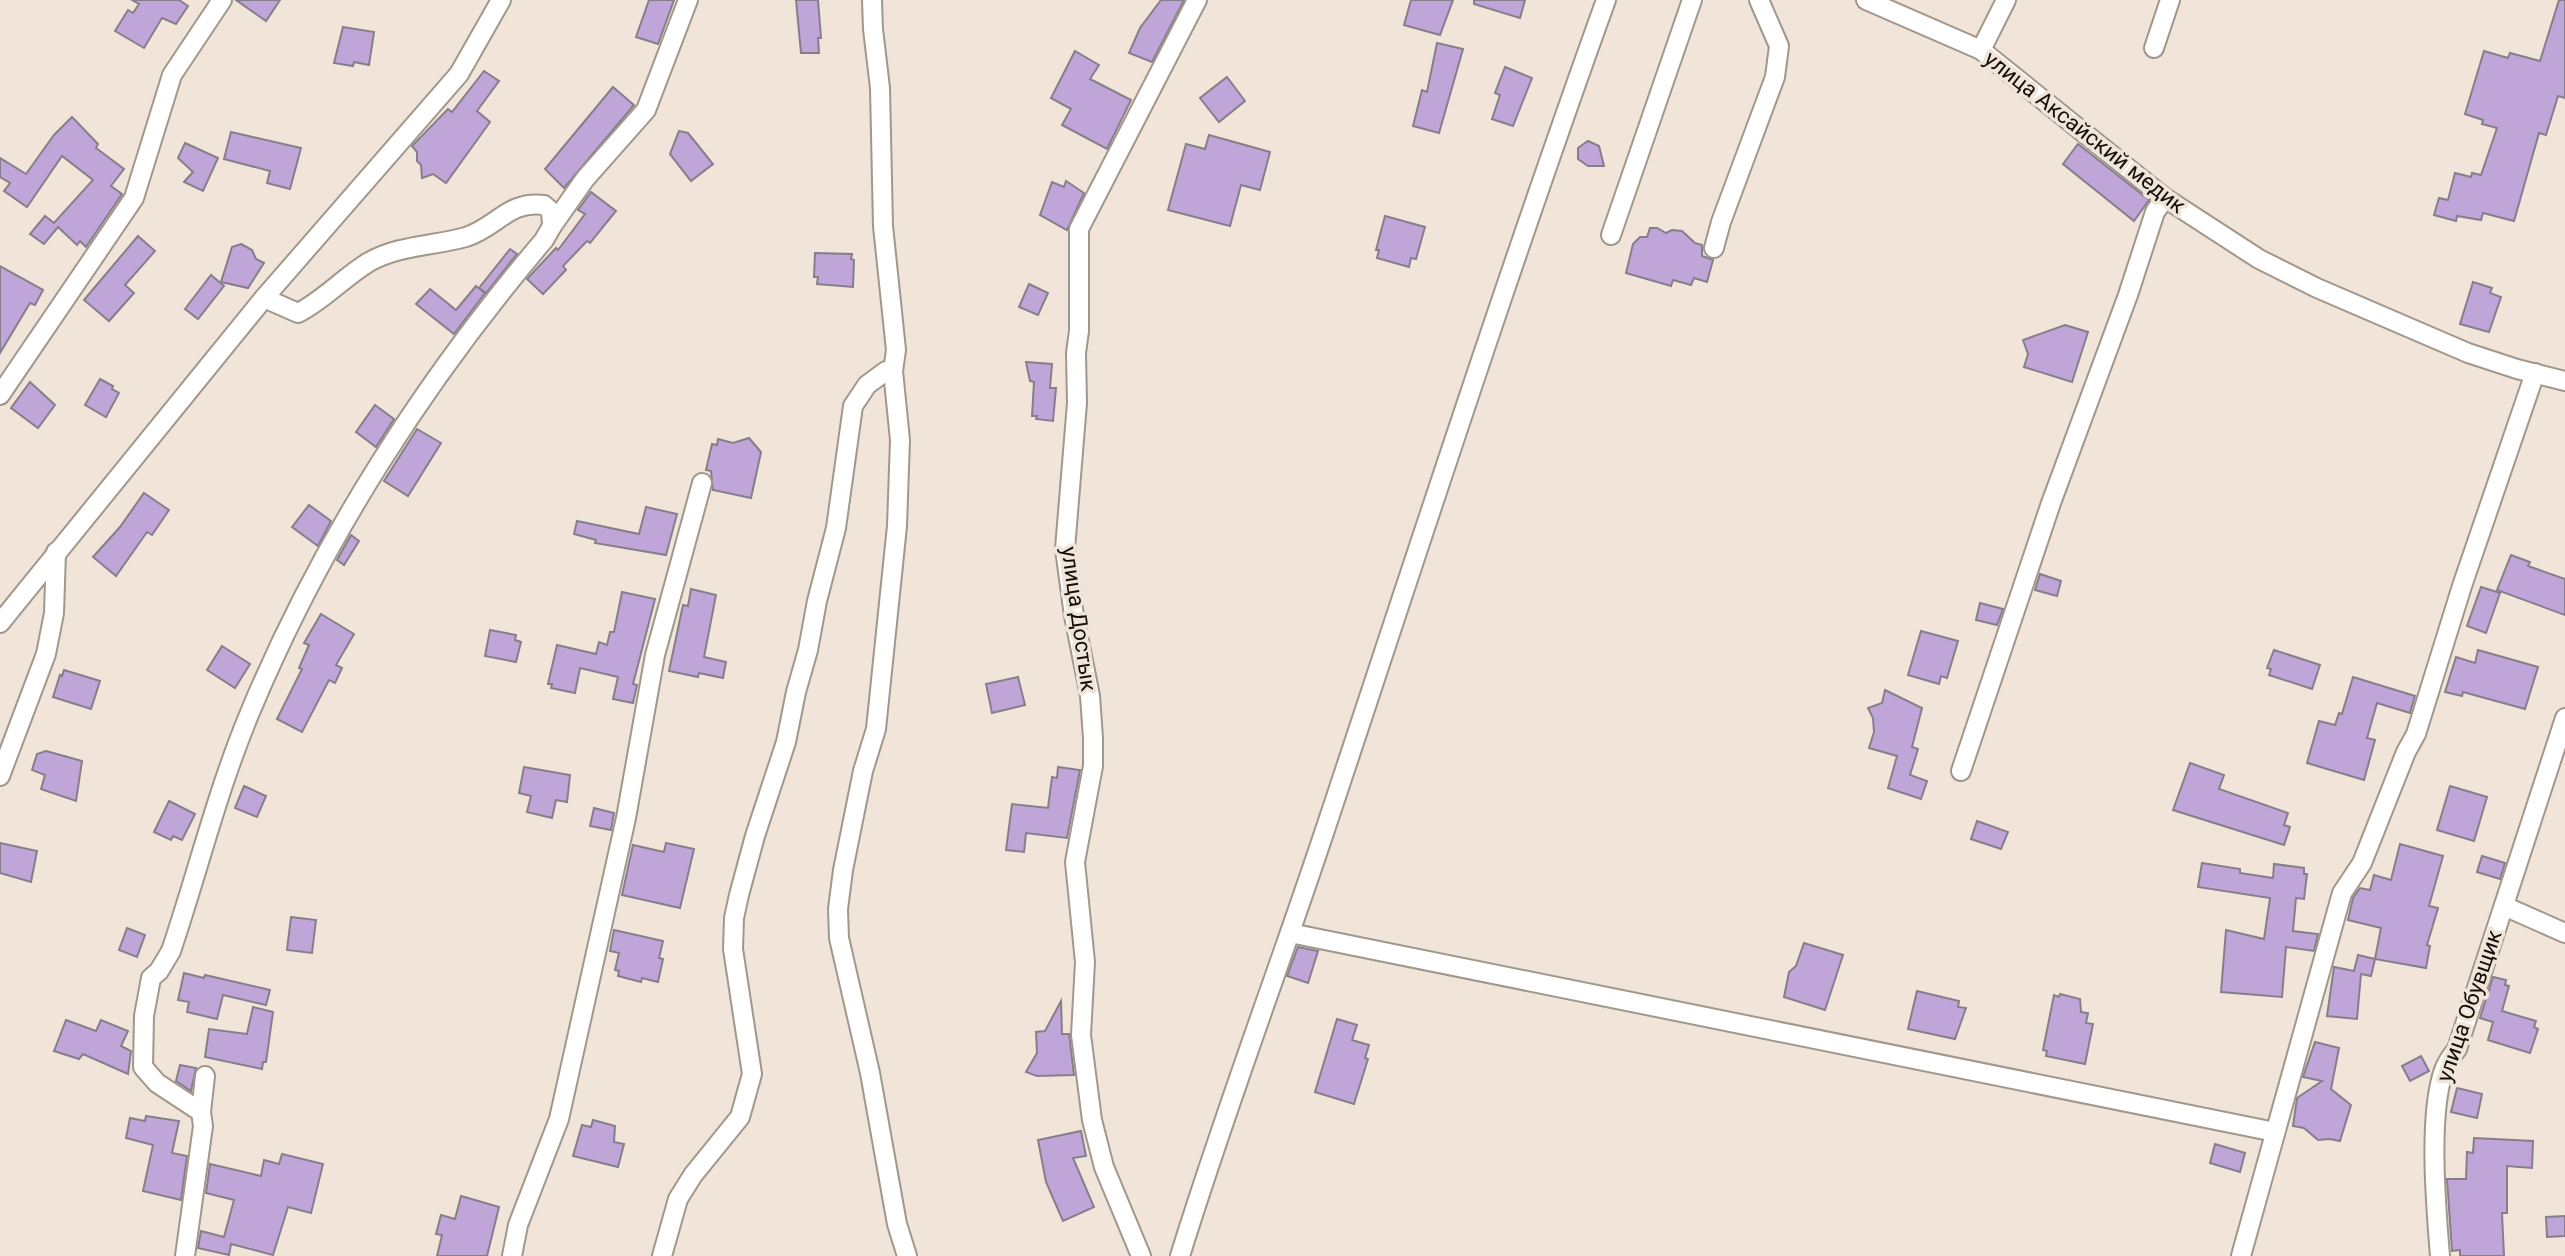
<svg xmlns="http://www.w3.org/2000/svg" width="2565" height="1256" font-family="Roboto,sans-serif">
  <style>
    .building { fill: #c0a6d8; stroke: #857f8c; stroke-width: 2 }
    .lines { fill: none; stroke-linecap: round; stroke-linejoin: round }
    .street-casing { stroke: #a1978b; stroke-width: 22 }
    .street { stroke: #fff; stroke-width: 18 }
    .labels { text-anchor: middle; dominant-baseline: central; stroke-width: 7; stroke-linejoin: round; paint-order: stroke }
    .street-label { font-size: 22px; fill: #13100b; stroke: #f0e5d8 }
  </style>
  <rect width="100%" height="100%" fill="#f0e5d8"/>
  <g class="building">
    <polygon points="132,0 179,0 188,6 176,24 162,18 144,48 115,31 128,10 133,13 139,4"/>
    <polygon points="236,0 280,0 266,21"/>
    <polygon points="649,0 674,0 658,44 636,37"/>
    <polygon points="796,0 818,0 821,38 818,38 819,53 801,53"/>
    <polygon points="1161,0 1184,0 1152,62 1129,53 1140,28"/>
    <polygon points="1411,0 1453,0 1440,35 1404,25"/>
    <polygon points="1474,0 1525,0 1520,18 1474,4"/>
    <polygon points="2559,0 2565,0 2565,98 2558,96 2546,135 2539,133 2514,221 2483,213 2481,220 2457,216 2456,221 2434,215 2439,198 2448,200 2455,173 2471,177 2472,173 2481,175 2497,128 2482,124 2483,120 2465,114 2484,51 2508,58 2510,53 2540,61"/>
    <polygon points="343,27 374,32 369,65 354,62 353,66 334,63"/>
    <polygon points="1437,43 1463,49 1439,133 1413,126 1422,90 1427,92"/>
    <polygon points="1075,51 1099,65 1090,79 1131,100 1107,149 1062,125 1071,109 1051,98"/>
    <polygon points="1505,67 1532,78 1513,126 1492,119 1500,95 1495,93"/>
    <polygon points="484,71 499,81 477,111 490,122 446,183 433,174 422,178 421,165 417,161 417,152 412,146 448,109 452,112"/>
    <polygon points="1227,77 1245,101 1219,122 1200,98"/>
    <polygon points="613,87 634,105 564,188 545,169"/>
    <polygon points="72,117 98,144 96,148 124,169 111,186 122,194 86,247 80,241 77,245 58,227 44,244 30,234 45,216 54,223 93,180 62,156 27,207 4,191 10,183 0,177 0,158 26,174 54,135"/>
    <polygon points="679,131 688,133 713,164 691,181 670,154"/>
    <polygon points="231,132 301,148 290,189 267,183 270,171 224,159"/>
    <polygon points="1209,135 1270,152 1260,190 1241,185 1230,226 1168,210 1186,144 1205,149"/>
    <polygon points="1588,141 1599,146 1604,166 1588,166 1578,159 1578,148"/>
    <polygon points="185,143 218,158 203,191 184,182 193,172 178,158"/>
    <polygon points="2078,144 2149,200 2134,221 2063,164"/>
    <polygon points="1066,181 1084,193 1067,230 1040,215 1052,182 1064,187"/>
    <polygon points="591,192 616,211 590,243 587,241 563,266 566,270 543,294 527,279 556,248 558,250 585,214 578,210"/>
    <polygon points="1385,216 1425,227 1416,259 1411,258 1409,267 1377,258 1379,250 1376,250"/>
    <polygon points="1650,228 1657,228 1666,233 1672,230 1682,231 1695,243 1702,245 1702,256 1713,260 1707,282 1694,278 1691,285 1673,280 1671,286 1626,273 1633,244 1640,237 1647,237"/>
    <polygon points="138,236 155,251 125,285 134,293 109,321 84,300"/>
    <polygon points="241,244 252,250 256,259 264,263 248,288 221,282 232,247"/>
    <polygon points="510,249 517,254 486,293 479,288"/>
    <polygon points="815,253 852,254 851,259 854,260 853,287 817,284 818,277 814,277"/>
    <polygon points="0,266 43,290 35,305 30,303 0,353"/>
    <polygon points="211,275 224,286 198,319 185,309"/>
    <polygon points="2473,282 2492,288 2490,293 2501,297 2489,332 2460,324"/>
    <polygon points="1029,284 1048,293 1038,315 1019,307"/>
    <polygon points="476,286 485,293 454,334 416,304 430,289 456,310"/>
    <polygon points="2065,325 2088,332 2072,382 2024,367 2028,354 2023,340"/>
    <polygon points="1026,362 1052,364 1050,388 1056,388 1053,421 1036,419 1037,416 1032,416 1034,382 1030,381"/>
    <polygon points="100,379 113,386 112,389 119,393 106,417 85,405"/>
    <polygon points="30,382 55,405 38,428 11,408"/>
    <polygon points="375,405 394,419 376,447 356,432"/>
    <polygon points="417,429 441,443 408,496 384,481"/>
    <polygon points="749,438 761,452 751,498 713,490 711,471 706,470 712,444 717,445 718,439 733,443"/>
    <polygon points="144,493 169,510 152,535 147,532 116,576 93,557 120,527"/>
    <polygon points="309,505 331,521 318,546 292,527"/>
    <polygon points="646,507 677,514 666,555 595,543 596,540 574,534 577,521 639,534"/>
    <polygon points="351,535 359,541 344,565 337,560"/>
    <polygon points="2511,555 2530,562 2528,566 2565,579 2565,615 2497,590"/>
    <polygon points="2040,574 2061,581 2057,596 2035,590"/>
    <polygon points="2481,587 2500,593 2486,633 2467,626"/>
    <polygon points="691,589 716,595 704,657 726,662 723,678 699,673 698,677 669,671 683,605 688,606"/>
    <polygon points="622,592 655,599 633,684 637,685 633,703 613,699 618,677 580,668 575,693 551,688 552,684 548,684 557,645 596,654 599,642 607,645 610,632 614,632"/>
    <polygon points="1980,603 2003,609 1997,625 1976,620"/>
    <polygon points="321,614 354,634 336,665 342,668 335,683 329,680 302,732 277,719 302,669 299,668 309,645 304,643"/>
    <polygon points="490,630 516,635 515,640 521,642 516,662 485,656"/>
    <polygon points="1921,631 1958,641 1947,678 1941,676 1939,684 1908,675"/>
    <polygon points="222,646 250,664 235,688 207,670"/>
    <polygon points="2274,650 2320,665 2312,689 2269,675 2271,669 2267,668"/>
    <polygon points="2478,650 2538,667 2525,709 2463,692 2462,696 2445,692 2456,657 2475,663"/>
    <polygon points="64,670 100,681 91,709 53,697 60,675 62,676"/>
    <polygon points="1018,677 1025,705 992,713 986,684"/>
    <polygon points="2353,677 2415,696 2410,713 2377,703 2367,738 2375,740 2364,780 2307,763 2319,721 2335,725 2339,713 2342,714"/>
    <polygon points="1885,690 1922,708 1912,747 1918,749 1910,775 1927,781 1921,799 1888,788 1897,756 1869,748 1874,732 1873,718 1868,708 1882,703"/>
    <polygon points="46,751 82,761 76,801 41,789 45,775 32,770 37,754"/>
    <polygon points="2190,763 2224,775 2219,789 2288,813 2284,825 2290,827 2284,845 2173,810"/>
    <polygon points="524,767 570,775 567,802 556,800 552,818 527,812 531,796 519,793"/>
    <polygon points="1058,767 1080,770 1067,838 1026,833 1024,852 1006,850 1012,804 1048,808 1052,777 1057,778"/>
    <polygon points="244,786 266,796 257,817 235,808"/>
    <polygon points="2450,786 2487,797 2474,841 2437,830"/>
    <polygon points="169,801 195,814 182,840 173,836 171,840 154,832"/>
    <polygon points="594,808 614,813 611,830 590,826"/>
    <polygon points="1977,821 2008,832 2001,849 1971,839"/>
    <polygon points="0,843 37,851 31,882 0,873"/>
    <polygon points="666,843 694,849 680,908 622,895 633,845 664,852"/>
    <polygon points="2400,844 2443,856 2429,906 2438,908 2427,945 2430,946 2426,968 2375,959 2381,928 2348,920 2353,898 2360,888 2370,890 2374,875 2391,880"/>
    <polygon points="2482,856 2505,863 2500,879 2477,872"/>
    <polygon points="2202,863 2240,869 2240,873 2273,878 2274,864 2304,868 2304,874 2307,874 2304,899 2296,898 2293,931 2318,934 2317,938 2314,951 2286,947 2282,997 2221,992 2226,930 2264,939 2270,898 2198,887"/>
    <polygon points="291,917 316,920 312,953 287,950"/>
    <polygon points="127,928 145,935 137,957 119,950"/>
    <polygon points="614,930 663,941 659,958 663,959 658,982 642,978 641,982 618,976 619,971 615,970 619,953 610,951"/>
    <polygon points="1804,943 1843,955 1825,1010 1784,997 1789,972 1796,966"/>
    <polygon points="1298,947 1318,951 1308,983 1287,976"/>
    <polygon points="2358,955 2375,959 2371,976 2361,974 2357,1019 2327,1016 2334,967 2354,971"/>
    <polygon points="184,973 204,978 205,975 270,990 266,1005 223,995 217,1019 187,1012 189,1002 178,1000"/>
    <polygon points="2493,977 2506,980 2505,985 2509,986 2502,1011 2536,1021 2534,1027 2538,1029 2530,1053 2488,1040 2493,1022 2480,1018"/>
    <polygon points="1917,991 1959,1001 1958,1007 1966,1008 1955,1039 1908,1029"/>
    <polygon points="2060,994 2080,999 2081,1012 2088,1013 2086,1023 2093,1024 2085,1064 2046,1056 2047,1051 2043,1050 2054,995 2059,997"/>
    <polygon points="1061,1001 1062,1034 1069,1034 1074,1075 1037,1076 1026,1072 1037,1053 1036,1032 1045,1031"/>
    <polygon points="253,1007 273,1012 266,1062 263,1062 262,1069 205,1057 209,1029 247,1034"/>
    <polygon points="1337,1019 1357,1025 1352,1040 1369,1045 1365,1058 1368,1059 1354,1104 1315,1092"/>
    <polygon points="66,1020 96,1031 101,1020 128,1031 121,1046 131,1051 128,1074 83,1054 79,1059 54,1051"/>
    <polygon points="2315,1042 2339,1048 2331,1089 2351,1105 2340,1141 2330,1139 2318,1140 2304,1128 2293,1126 2297,1098 2322,1081 2303,1077"/>
    <polygon points="2421,1056 2429,1071 2410,1081 2402,1066"/>
    <polygon points="180,1065 196,1068 191,1091 176,1081"/>
    <polygon points="2457,1088 2482,1094 2477,1118 2451,1112"/>
    <polygon points="146,1116 179,1121 172,1153 187,1156 181,1200 143,1191 153,1145 126,1138 130,1118 145,1121"/>
    <polygon points="593,1120 615,1126 614,1142 624,1144 618,1167 573,1156 582,1125 591,1127"/>
    <polygon points="1081,1131 1086,1156 1073,1158 1094,1207 1063,1221 1046,1182 1038,1140"/>
    <polygon points="2474,1138 2533,1141 2532,1168 2507,1166 2507,1213 2502,1213 2504,1256 2460,1256 2460,1250 2452,1251 2447,1179 2466,1179 2467,1152 2473,1153"/>
    <polygon points="2215,1144 2245,1153 2240,1172 2210,1163"/>
    <polygon points="282,1154 323,1164 311,1213 288,1207 273,1255 231,1244 229,1255 198,1248 201,1231 224,1237 234,1200 206,1193 210,1164 261,1176 264,1160 279,1164"/>
    <polygon points="461,1196 499,1207 487,1256 437,1256 442,1235 436,1234 441,1215 455,1219"/>
    <polygon points="2565,1216 2565,1236 2547,1237 2546,1217"/>
  </g>
  <g class="lines">
    <defs>
      <g id="street">
        <polyline points="872,0 873,29 880,88 883,226 896,350 893,371 900,440 897,526 876,729 863,771 843,870 838,909 839,938 870,1073 897,1224 907,1256"/>
        <polyline points="1866,0 1981,50 2165,198 2259,259 2317,288 2468,353 2517,369 2565,381"/>
        <polyline points="2154,48 2170,0"/>
        <polyline points="1981,50 2006,0"/>
        <polyline points="552,226 585,179 646,110 688,0"/>
        <polyline points="1611,235 1692,0"/>
        <polyline points="1714,248 1721,222 1775,77 1779,46 1759,0"/>
        <polyline points="0,395 134,198 172,75 222,0"/>
        <polyline points="0,623 264,298 459,74 501,0"/>
        <polyline points="1961,771 2051,503 2128,295 2155,212 2165,198"/>
        <polyline points="0,776 46,654 54,613 56,552"/>
        <polyline points="2504,906 2565,933"/>
        <polyline points="1290,933 2275,1132"/>
        <polyline points="201,1112 205,1076"/>
        <path d="M185,1256l18,-130 -2,-14 -44,-29 -14,-16 1,-51 7,-38 8,-7 12,-20c27,-80 47,-163 80,-241 71,-170 174,-330 293,-470l8,-14 -1,-15 -7,-6c-35,-5 -47,22 -78,32 -32,9 -67,8 -97,25 -25,15 -45,38 -71,51l-34,-15"/>
        <polyline points="512,1256 518,1225 559,1119 626,818 655,655 702,483"/>
        <polyline points="662,1256 678,1199 693,1175 740,1117 752,1074 733,949 734,918 739,895 755,836 786,742 796,692 808,650 817,601 836,528 853,406 867,385 886,371 893,371"/>
        <polyline points="1141,1256 1104,1167 1092,1120 1081,1035 1085,962 1075,862 1093,766 1093,738 1090,696 1074,616 1065,549 1077,403 1076,353 1079,331 1079,229 1197,0"/>
        <path d="M1180,1256c45,-146 100,-290 148,-435 91,-274 180,-549 278,-821"/>
        <polyline points="2241,1256 2342,893 2362,863 2406,752 2416,734 2462,586 2535,373"/>
        <path d="M2440,1256c-4,-48 -12,-142 4,-186 3,-8 8,-15 13,-21l108,-331"/>
      </g>
    </defs>
    <use href="#street" class="street-casing"/>
    <use href="#street" class="street"/>
  </g>
  <g class="labels">
    <g class="street-label">
      <text transform="translate(2085 132) rotate(38)">улица Аксайский медик</text>
      <text transform="translate(1079 619) rotate(82)">улица Достык</text>
      <text transform="translate(2469 1006) rotate(-71)">улица Обувщик</text>
    </g>
  </g>
</svg>
